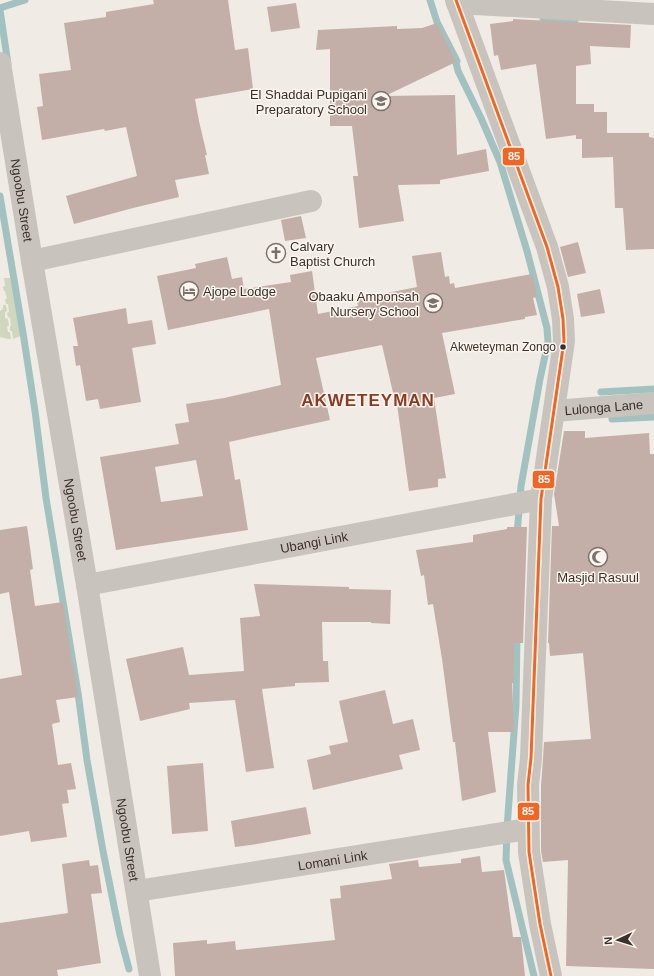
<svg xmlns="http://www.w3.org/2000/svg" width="654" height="976" font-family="Arial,sans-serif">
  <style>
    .green { fill: #d1d6bf }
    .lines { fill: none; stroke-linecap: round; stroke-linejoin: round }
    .stream { stroke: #a1c2c1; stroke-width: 7 }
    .building { fill: #c3afa7; fill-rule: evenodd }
    .minor { stroke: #c9c3be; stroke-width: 22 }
    .bus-1-casing { stroke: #fbf5ee; stroke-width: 6 }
    .bus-1 { stroke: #f26522; stroke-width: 3 }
    .bus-dot { fill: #3b302b; stroke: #fbf5ee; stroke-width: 1.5 }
    .labels { text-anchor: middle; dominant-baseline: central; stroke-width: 3; stroke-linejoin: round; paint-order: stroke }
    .bus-label { font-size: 12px; fill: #3b302b; stroke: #fbf5ee; text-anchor: end }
    .poi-label { font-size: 13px; fill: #3b302b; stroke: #fbf5ee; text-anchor: end }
    .street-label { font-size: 13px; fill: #3b302b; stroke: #fbf5ee }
    .district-label { font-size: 17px; font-weight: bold; letter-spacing: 1px; fill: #8c3b22; stroke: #fbf5ee }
    .line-badge { stroke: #fbf5ee; stroke-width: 1.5 }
    .badge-label { font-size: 11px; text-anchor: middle; font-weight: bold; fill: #fff }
  </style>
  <rect width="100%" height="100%" fill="#f0ebe5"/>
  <g class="green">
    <polygon points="4,278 12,278 13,279 21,336 13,339 12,331 10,331 10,326 11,326 10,318 8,317 7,313 9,312 8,304 6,304 5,299 7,299 5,291 4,291 3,287 5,286"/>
    <polygon points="3,305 6,305 7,311 5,312 5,318 8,319 9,326 7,326 8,332 10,332 11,339 8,339 0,337 0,311 3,309"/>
  </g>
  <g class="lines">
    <g class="stream">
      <polyline points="430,0 437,22 457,61 456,63 458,71 481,118 500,162 527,251 547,328 548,342 540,379 521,486 517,535"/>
      <polyline points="0,8 25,0"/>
      <polyline points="0,10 8,64"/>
      <polyline points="543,18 575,21"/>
      <polyline points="0,196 24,339 35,411 46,498 78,693 87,760 103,851 115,911 120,935 129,969"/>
      <polyline points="601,392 654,389"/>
      <polyline points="612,419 654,417"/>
      <polyline points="517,634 516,705 507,828 506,860 534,976"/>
    </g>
  </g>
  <g class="building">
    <polygon points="153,0 228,0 235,50 248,48 253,89 195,99 199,121 207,155 205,155 209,174 175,180 179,197 133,208 74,224 66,196 137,176 128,136 126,127 105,131 104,129 42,140 37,107 43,106 39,74 71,70 64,23 106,17 106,12 154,4"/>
    <polygon points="296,3 300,28 271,32 267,7"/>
    <polygon points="513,19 631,25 630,48 590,46 591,64 576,66 576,104 594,104 594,112 607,112 607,133 649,133 649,137 654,138 654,249 626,250 623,208 615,208 613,157 582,158 582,139 576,139 576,135 546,139 536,64 501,70 498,55 494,56 490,24 513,21"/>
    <polygon points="437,23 456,62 385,96 455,95 457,155 486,149 489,171 440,180 440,184 398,185 404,221 359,228 353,176 358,176 352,126 330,126 330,49 316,50 318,30 397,26 397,29 422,28"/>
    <polygon points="301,216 306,238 285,241 281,220"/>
    <polygon points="578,242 586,273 568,277 560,247"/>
    <path d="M441,252l4,25 4,-1 1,8 4,-1 1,5 77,-14 5,23 -4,1 4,17 -12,2v2l-83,14 13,61 -21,4 12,80 -8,1v8l-29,4 -13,-94h-2l-12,-52 -66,13 14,62 -101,22 6,38 5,-1 8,51 -132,20 -16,-93 79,-13 -4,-20 14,-2 -3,-18 38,-6 57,-13 -12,-76 -101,21 -11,-54 39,-8 -1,-4 32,-7 5,22 10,-2 2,12 47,-7 -1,-7 22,-4 6,43 40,-8 -1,-7 60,-12 -5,-31zM196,460l7,36 -42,6 -6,-35z"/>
    <polygon points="600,289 605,313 581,317 577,294"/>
    <polygon points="126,308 128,324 152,320 156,344 132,348 141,402 100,409 98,399 86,401 80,365 76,366 73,346 78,346 73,318"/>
    <polygon points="564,431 585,431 585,438 649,433 650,454 654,454 654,969 566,966 568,860 543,862 541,851 541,786 543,759 544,742 591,739 583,653 550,656 549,643 548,643 552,526 559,526 554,494"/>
    <polygon points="27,526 33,569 30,570 35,606 63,602 72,663 73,663 78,697 56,700 60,722 52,724 58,765 71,763 76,789 67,790 69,803 62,804 67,837 31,842 29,831 0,836 0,679 22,675 9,592 0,594 0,530"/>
    <polygon points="507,527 527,527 523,643 514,643 514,666 513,666 514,683 512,683 514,732 488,732 496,792 462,801 455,742 453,742 442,659 433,604 428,605 424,575 421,576 416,550 473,542 473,535 507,529"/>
    <polygon points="254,584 349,587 349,589 391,590 390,624 371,623 371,622 322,622 323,661 328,661 329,682 295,683 295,686 262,689 274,768 246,772 235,700 189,703 190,709 140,721 126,659 183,647 189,675 244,671 240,618 260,616"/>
    <polygon points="385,690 393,724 413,719 420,750 399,755 403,769 313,790 307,760 331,754 329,746 348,742 339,701"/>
    <polygon points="203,763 208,831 172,834 167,766"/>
    <polygon points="306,807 311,834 257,844 235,847 231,821"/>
    <polygon points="480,856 482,872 504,870 513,937 521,937 525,976 175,976 173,943 207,940 207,944 235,941 236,950 335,940 330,899 341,898 340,886 392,879 389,864 418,860 419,867 461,863 461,859"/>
    <polygon points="89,860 90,866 98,865 102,893 91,894 101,963 57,970 58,976 0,976 0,923 68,913 62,864"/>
  </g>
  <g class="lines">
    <g class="minor">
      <polyline points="456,0 547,247 558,287 563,319 564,341 541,499 531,758 528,785 529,852 540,924 551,976"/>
      <polyline points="457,3 654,14"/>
      <path id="s1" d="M0,63l32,198 55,324 63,391"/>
      <polyline points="32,261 311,201"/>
      <path id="s2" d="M554,411l100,-8"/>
      <path id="s3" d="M87,585l454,-86"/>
      <path id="s4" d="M137,891l391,-62"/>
    </g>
    <defs>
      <polyline id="bus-1" points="456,0 547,247 558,287 563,319 564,341 541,499 531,758 528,785 529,852 540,924 551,976"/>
    </defs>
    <use href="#bus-1" class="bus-1-casing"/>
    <use href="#bus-1" class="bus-1"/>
  </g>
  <defs>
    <symbol id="school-ring" viewBox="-11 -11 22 22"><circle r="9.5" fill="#fbf5ee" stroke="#7a716c" stroke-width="1.5"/><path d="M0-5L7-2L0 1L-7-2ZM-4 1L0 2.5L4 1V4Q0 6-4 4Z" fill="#7a716c"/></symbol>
    <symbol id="church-ring" viewBox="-11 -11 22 22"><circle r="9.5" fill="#fbf5ee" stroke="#7a716c" stroke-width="1.5"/><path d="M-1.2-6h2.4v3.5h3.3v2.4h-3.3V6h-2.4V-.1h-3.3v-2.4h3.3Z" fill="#7a716c"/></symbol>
    <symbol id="hotel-ring" viewBox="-11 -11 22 22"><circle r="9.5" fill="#fbf5ee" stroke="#7a716c" stroke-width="1.5"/><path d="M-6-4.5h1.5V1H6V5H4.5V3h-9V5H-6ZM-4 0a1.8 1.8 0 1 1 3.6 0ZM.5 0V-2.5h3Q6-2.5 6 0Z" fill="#7a716c"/></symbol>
    <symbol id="mosque-ring" viewBox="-11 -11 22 22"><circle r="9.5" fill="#fbf5ee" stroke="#7a716c" stroke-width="1.5"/><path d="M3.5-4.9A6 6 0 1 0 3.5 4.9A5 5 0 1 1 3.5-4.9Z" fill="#7a716c"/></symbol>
  </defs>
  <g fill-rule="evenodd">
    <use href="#school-ring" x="370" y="90" width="22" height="22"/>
    <use href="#church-ring" x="265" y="242" width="22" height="22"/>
    <use href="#hotel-ring" x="178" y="280" width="22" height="22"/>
    <use href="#school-ring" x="422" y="292" width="22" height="22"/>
    <use href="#mosque-ring" x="587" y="546" width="22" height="22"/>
  </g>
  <circle class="bus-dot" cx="563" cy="347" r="3.5"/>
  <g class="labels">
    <g class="bus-label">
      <text x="556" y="347">Akweteyman Zongo</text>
    </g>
    <g class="poi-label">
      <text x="367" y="94">El Shaddai Pupigani<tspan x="367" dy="15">Preparatory School</tspan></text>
      <text x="290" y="246" text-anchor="start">Calvary<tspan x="290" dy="15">Baptist Church</tspan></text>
      <text x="203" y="291" text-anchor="start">Ajope Lodge</text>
      <text x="419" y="296">Obaaku Amponsah<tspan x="419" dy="15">Nursery School</tspan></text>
      <text x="598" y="577" text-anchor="middle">Masjid Rasuul</text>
    </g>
    <g class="street-label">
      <text stroke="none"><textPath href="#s1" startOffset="139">Ngoobu Street</textPath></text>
      <text stroke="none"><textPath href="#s2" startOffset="50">Lulonga Lane</textPath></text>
      <text stroke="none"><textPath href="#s1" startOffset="463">Ngoobu Street</textPath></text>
      <text stroke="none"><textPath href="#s3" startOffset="231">Ubangi Link</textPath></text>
      <text stroke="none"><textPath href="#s1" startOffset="787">Ngoobu Street</textPath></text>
      <text stroke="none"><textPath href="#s4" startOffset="198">Lomani Link</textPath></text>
    </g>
    <g class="district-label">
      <text x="368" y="400">AKWETEYMAN</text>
    </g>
  </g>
  <g class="line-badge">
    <rect x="502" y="147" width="23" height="19" rx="4" fill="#f26522"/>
    <rect x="532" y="470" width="23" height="19" rx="4" fill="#f26522"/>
    <rect x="517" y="802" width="23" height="19" rx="4" fill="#f26522"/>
  </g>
  <g class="badge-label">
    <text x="514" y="160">85</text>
    <text x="544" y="483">85</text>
    <text x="528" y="815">85</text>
  </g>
  <g transform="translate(618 940) rotate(266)" stroke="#fbf5ee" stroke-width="3" paint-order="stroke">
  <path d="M0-3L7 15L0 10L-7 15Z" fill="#3b302b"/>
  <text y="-6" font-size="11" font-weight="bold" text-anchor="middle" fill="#3b302b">N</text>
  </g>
</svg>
